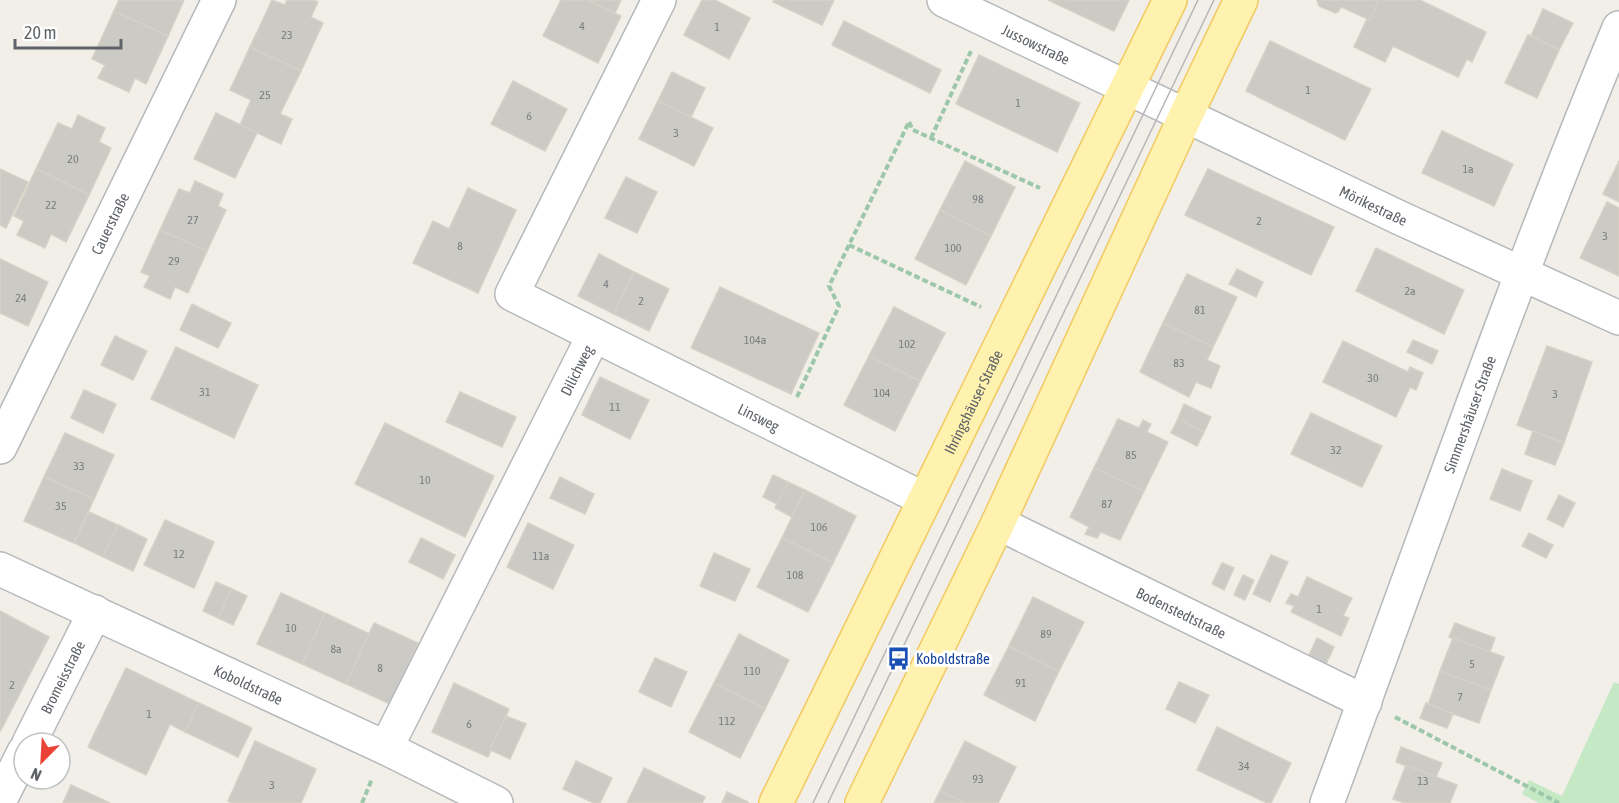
<svg xmlns="http://www.w3.org/2000/svg" width="1619" height="803" font-family="'Asap Condensed',sans-serif">
  <style>
    .green { fill: #c5e8c5 }
    .building { fill: #cccac5; stroke: #d6d1c6; stroke-width: 1.5 }
    .lines { fill: none; stroke-linecap: round; stroke-linejoin: round }
    .minor-casing { stroke: #b5b8bc; stroke-width: 36 }
    .major-casing { stroke: #f2c960; stroke-width: 36 }
    .path { stroke: #9cc7a9; stroke-width: 4; stroke-dasharray: 6 3; stroke-linecap: butt }
    .minor { stroke: #fff; stroke-width: 33 }
    .major { stroke: #fff2af; stroke-width: 33 }
    .tram { stroke: #b6b7b8; stroke-width: 1.5 }
    .labels { text-anchor: middle; dominant-baseline: central; stroke-width: 6; stroke-linejoin: round; paint-order: stroke }
    .number-label { font-size: 12px; fill: #7a7d7f }
    .street-label { font-size: 15px; fill: #5f6368; stroke: #fff }
    .transit-label { font-size: 15px; fill: #164399; stroke: #fff; text-anchor: start }
  </style>
  <rect width="100%" height="100%" fill="#f1efe8"/>
  <polygon class="green" points="1614,682 1619,684 1619,803 1539,803 1522,794 1529,780 1562,796"/>
  <g class="building">
    <polygon points="119,0 184,0 168,36 114,11"/>
    <polygon points="272,0 285,5 287,0 313,0 318,2 311,17 323,23 301,71 250,47"/>
    <polygon points="561,0 587,0 621,16 598,63 543,36"/>
    <polygon points="587,0 621,0 615,13"/>
    <polygon points="702,0 715,0 750,18 729,59 684,35"/>
    <polygon points="774,0 834,0 822,25 773,2"/>
    <polygon points="1048,0 1129,0 1114,31"/>
    <polygon points="1317,0 1379,0 1370,20 1341,7 1338,12 1335,13 1319,6"/>
    <polygon points="1379,0 1420,0 1486,32 1472,62 1467,59 1458,77 1393,46 1385,62 1354,47 1367,19 1370,20"/>
    <polygon points="1543,9 1573,23 1559,50 1531,36"/>
    <polygon points="114,11 168,36 146,84 135,78 129,92 98,78 105,65 92,59"/>
    <polygon points="844,21 941,70 930,93 832,45"/>
    <polygon points="1528,35 1559,50 1537,98 1505,83"/>
    <polygon points="1270,41 1371,89 1345,140 1246,91"/>
    <polygon points="250,47 301,71 280,114 292,119 281,144 240,125 251,100 230,90"/>
    <polygon points="979,55 1080,103 1057,152 956,104"/>
    <polygon points="672,72 705,88 691,117 658,101"/>
    <polygon points="513,81 567,109 545,151 491,124"/>
    <polygon points="658,101 713,128 694,166 639,139"/>
    <polygon points="216,113 257,133 235,178 194,159"/>
    <polygon points="78,115 105,128 99,142 111,148 89,195 36,169 58,123 72,129"/>
    <polygon points="1442,131 1513,164 1494,206 1422,173"/>
    <polygon points="965,161 1015,187 991,236 940,210"/>
    <polygon points="1619,161 1619,202 1603,194"/>
    <polygon points="0,169 28,182 6,228 0,225"/>
    <polygon points="36,169 89,195 66,242 51,234 45,248 17,235 24,221 14,216"/>
    <polygon points="1208,169 1334,227 1311,275 1185,215"/>
    <polygon points="626,177 657,192 637,233 605,218"/>
    <polygon points="195,181 223,194 218,206 226,210 207,251 160,230 179,189 190,193"/>
    <polygon points="468,188 516,210 478,293 413,263 433,221 449,229"/>
    <polygon points="1607,202 1619,208 1619,276 1580,258"/>
    <polygon points="940,210 991,236 966,285 915,259"/>
    <polygon points="160,230 207,251 188,293 175,287 170,299 144,287 150,276 141,272"/>
    <polygon points="1376,248 1464,290 1444,334 1356,291"/>
    <polygon points="599,254 634,272 614,314 578,296"/>
    <polygon points="0,259 48,282 28,326 0,313"/>
    <polygon points="1237,269 1263,282 1256,297 1229,284"/>
    <polygon points="634,272 669,289 649,331 614,314"/>
    <polygon points="1187,274 1237,297 1213,347 1163,323"/>
    <polygon points="720,287 819,333 791,394 691,348"/>
    <polygon points="192,304 231,323 218,348 180,330"/>
    <polygon points="894,307 945,333 920,381 869,356"/>
    <polygon points="1163,323 1213,347 1207,360 1220,366 1211,388 1196,382 1189,397 1140,372"/>
    <polygon points="115,336 147,351 133,380 101,365"/>
    <polygon points="1413,340 1438,351 1432,364 1407,352"/>
    <polygon points="1343,341 1408,372 1410,367 1423,373 1416,390 1410,387 1396,417 1323,382"/>
    <polygon points="1547,346 1592,362 1564,443 1517,425"/>
    <polygon points="176,347 258,385 234,438 151,399"/>
    <polygon points="869,356 920,381 895,431 844,405"/>
    <polygon points="600,377 649,400 630,439 582,415"/>
    <polygon points="84,390 116,404 103,433 71,418"/>
    <polygon points="460,392 516,417 502,447 446,422"/>
    <polygon points="1184,404 1211,417 1204,432 1178,419"/>
    <polygon points="1311,413 1382,446 1362,487 1291,454"/>
    <polygon points="1118,419 1139,428 1143,420 1151,424 1147,432 1168,442 1144,491 1094,468"/>
    <polygon points="1178,419 1204,432 1197,446 1171,433"/>
    <polygon points="385,423 494,476 465,537 355,484"/>
    <polygon points="1533,431 1564,443 1555,465 1525,454"/>
    <polygon points="65,433 114,455 94,499 44,477"/>
    <polygon points="1094,468 1144,491 1120,540 1101,532 1097,538 1085,534 1089,527 1070,517"/>
    <polygon points="1502,469 1532,481 1520,511 1490,499"/>
    <polygon points="773,475 788,482 777,504 763,497"/>
    <polygon points="44,477 94,499 74,543 24,521"/>
    <polygon points="560,477 594,494 585,514 550,498"/>
    <polygon points="788,482 805,490 792,517 775,508"/>
    <polygon points="805,490 856,516 833,563 782,538"/>
    <polygon points="1559,495 1575,503 1563,527 1547,519"/>
    <polygon points="89,512 118,525 103,557 74,543"/>
    <polygon points="165,520 214,542 194,588 144,565"/>
    <polygon points="528,523 574,545 553,589 507,567"/>
    <polygon points="118,525 147,539 133,571 103,557"/>
    <polygon points="1529,533 1553,545 1546,558 1522,546"/>
    <polygon points="421,538 455,555 443,579 409,562"/>
    <polygon points="782,538 833,563 808,612 757,587"/>
    <polygon points="714,553 750,569 735,601 700,586"/>
    <polygon points="1271,555 1288,562 1270,602 1253,594"/>
    <polygon points="1222,563 1234,568 1224,590 1212,584"/>
    <polygon points="1243,575 1254,580 1245,600 1234,595"/>
    <polygon points="1307,577 1352,598 1343,616 1349,618 1341,636 1291,612 1294,606 1286,603 1291,594 1298,597"/>
    <polygon points="216,582 232,589 218,618 203,611"/>
    <polygon points="232,589 247,596 233,625 218,618"/>
    <polygon points="281,593 325,613 302,664 257,644"/>
    <polygon points="1033,597 1084,622 1059,671 1009,646"/>
    <polygon points="0,611 49,637 0,732"/>
    <polygon points="325,613 370,634 346,684 302,664"/>
    <polygon points="374,623 418,643 390,704 346,684"/>
    <polygon points="1455,623 1495,638 1490,652 1449,637"/>
    <polygon points="739,634 789,660 765,709 714,683"/>
    <polygon points="1317,638 1334,647 1326,664 1309,655"/>
    <polygon points="1453,638 1504,657 1491,690 1440,671"/>
    <polygon points="1009,646 1059,671 1035,721 984,695"/>
    <polygon points="655,658 687,672 671,707 639,692"/>
    <polygon points="126,668 199,703 185,732 170,724 146,775 88,747"/>
    <polygon points="1440,671 1491,690 1479,723 1428,705"/>
    <polygon points="1179,682 1209,695 1195,723 1166,709"/>
    <polygon points="454,683 509,709 488,757 432,732"/>
    <polygon points="714,683 765,709 740,758 689,732"/>
    <polygon points="199,703 252,728 238,757 185,732"/>
    <polygon points="1426,703 1453,714 1447,728 1420,718"/>
    <polygon points="506,716 526,724 510,759 490,750"/>
    <polygon points="1217,727 1291,763 1271,803 1267,803 1197,770"/>
    <polygon points="255,741 316,769 301,803 232,803 228,801"/>
    <polygon points="965,741 1016,767 998,803 965,803 940,791"/>
    <polygon points="1401,747 1442,763 1436,777 1396,762"/>
    <polygon points="576,761 612,778 600,803 594,803 563,789"/>
    <polygon points="1406,765 1457,785 1450,803 1405,803 1393,799"/>
    <polygon points="644,768 705,797 702,803 627,803"/>
    <polygon points="71,785 110,803 63,803"/>
    <polygon points="940,791 965,803 934,803"/>
    <polygon points="727,792 748,802 747,803 722,803"/>
  </g>
  <g class="lines">
    <defs>
      <g id="minor">
        <path id="s1" d="M944,0l456,218 219,100"/>
        <path id="s2" d="M594,335l330,164"/>
        <path id="s3" d="M0,447l219,-447"/>
        <path id="s4" d="M998,523l367,179"/>
        <path id="s5" d="M0,569l386,179 110,55"/>
        <path id="s6" d="M29,743l66,-131"/>
        <path id="s7" d="M386,748l208,-413 -82,-41 147,-294"/>
        <polyline points="0,800 24,752"/>
        <path id="s8" d="M1327,803c96,-259 186,-520 292,-775"/>
      </g>
      <g id="major">
        <path id="s9" d="M776,803l394,-803"/>
        <polyline points="862,803 998,523 1186,115 1241,0"/>
      </g>
    </defs>
    <use href="#minor" class="minor-casing"/>
    <use href="#major" class="major-casing"/>
    <g class="path">
      <polyline points="909,122 913,130 1040,188"/>
      <polyline points="931,138 971,51"/>
      <polyline points="849,245 981,307"/>
      <polyline points="797,397 839,306 829,286 909,122"/>
      <polyline points="1395,717 1559,803"/>
      <polyline points="362,803 372,779"/>
    </g>
    <use href="#minor" class="minor"/>
    <use href="#major" class="major"/>
    <g class="tram">
      <polyline points="813,803 1198,0"/>
      <polyline points="828,803 1214,0"/>
    </g>
  </g>
  <defs>
    <symbol id="bus-bare" viewBox="-9 -9 18 18"><path d="M-5-6H5V4H4V6H2V4H-2V6H-4V4H-5ZM-3.5-4V0h7V-4ZM-3.5 1.2v1.5H-2V1.2ZM2 1.2v1.5H3.5V1.2Z" fill="#1a4fb4" stroke="#fff" stroke-width="2.5" paint-order="stroke"/></symbol>
  </defs>
  <g fill-rule="evenodd">
    <use href="#bus-bare" x="882" y="642" width="33" height="33"/>
  </g>
  <g class="labels">
    <g class="number-label">
      <text x="582" y="26">4</text>
      <text x="717" y="27">1</text>
      <text x="287" y="35">23</text>
      <text x="1308" y="90">1</text>
      <text x="265" y="95">25</text>
      <text x="1018" y="103">1</text>
      <text x="529" y="116">6</text>
      <text x="676" y="133">3</text>
      <text x="73" y="159">20</text>
      <text x="1468" y="169">1a</text>
      <text x="978" y="199">98</text>
      <text x="51" y="205">22</text>
      <text x="193" y="220">27</text>
      <text x="1259" y="221">2</text>
      <text x="1605" y="236">3</text>
      <text x="460" y="246">8</text>
      <text x="953" y="248">100</text>
      <text x="174" y="261">29</text>
      <text x="606" y="284">4</text>
      <text x="1410" y="291">2a</text>
      <text x="21" y="298">24</text>
      <text x="641" y="301">2</text>
      <text x="1200" y="310">81</text>
      <text x="755" y="340">104a</text>
      <text x="907" y="344">102</text>
      <text x="1179" y="363">83</text>
      <text x="1373" y="378">30</text>
      <text x="205" y="392">31</text>
      <text x="882" y="393">104</text>
      <text x="1555" y="394">3</text>
      <text x="615" y="407">11</text>
      <text x="1336" y="450">32</text>
      <text x="1131" y="455">85</text>
      <text x="79" y="466">33</text>
      <text x="425" y="480">10</text>
      <text x="1107" y="504">87</text>
      <text x="61" y="506">35</text>
      <text x="819" y="527">106</text>
      <text x="179" y="554">12</text>
      <text x="541" y="556">11a</text>
      <text x="795" y="575">108</text>
      <text x="1319" y="609">1</text>
      <text x="291" y="628">10</text>
      <text x="1046" y="634">89</text>
      <text x="336" y="649">8a</text>
      <text x="1472" y="664">5</text>
      <text x="380" y="668">8</text>
      <text x="752" y="671">110</text>
      <text x="1021" y="683">91</text>
      <text x="12" y="685">2</text>
      <text x="1460" y="697">7</text>
      <text x="149" y="714">1</text>
      <text x="727" y="721">112</text>
      <text x="469" y="724">6</text>
      <text x="1244" y="766">34</text>
      <text x="978" y="779">93</text>
      <text x="1423" y="781">13</text>
      <text x="272" y="785">3</text>
    </g>
    <g class="street-label">
      <text stroke="none"><textPath href="#s1" startOffset="102">Jussowstraße</textPath></text>
      <text stroke="none"><textPath href="#s1" startOffset="476">Mörikestraße</textPath></text>
      <text stroke="none"><textPath href="#s3" startOffset="249">Cauerstraße</textPath></text>
      <text stroke="none"><textPath href="#s7" startOffset="423">Dilichweg</textPath></text>
      <text stroke="none"><textPath href="#s9" startOffset="447">Ihringshäuser Straße</textPath></text>
      <text stroke="none"><textPath href="#s8" startOffset="414">Simmershäuser Straße</textPath></text>
      <text stroke="none"><textPath href="#s2" startOffset="184">Linsweg</textPath></text>
      <text stroke="none"><textPath href="#s4" startOffset="204">Bodenstedtstraße</textPath></text>
      <text stroke="none"><textPath href="#s6" startOffset="74">Bromeisstraße</textPath></text>
      <text stroke="none"><textPath href="#s5" startOffset="274">Koboldstraße</textPath></text>
    </g>
    <g class="transit-label">
      <text x="916" y="658">Koboldstraße</text>
    </g>
  </g>
  <g transform="translate(42 761) rotate(204)"><circle r="28" fill="#ffffff" stroke="#bfc1c3" stroke-width="1.5"/>
  <path d="M0-4.5L10 22L0 15L-10 22Z" fill="#ea4335"/>
  <text y="-9" font-size="16" font-weight="bold" text-anchor="middle" fill="#5f6368">N</text>
  </g>
  <path d="M15 39v9h106v-9" fill="none" stroke="#5f6368" stroke-width="3"/>
  <text x="24" y="39" font-size="18" fill="#5f6368" stroke="#ffffff" stroke-width="4.5" paint-order="stroke">20 m</text>
</svg>
